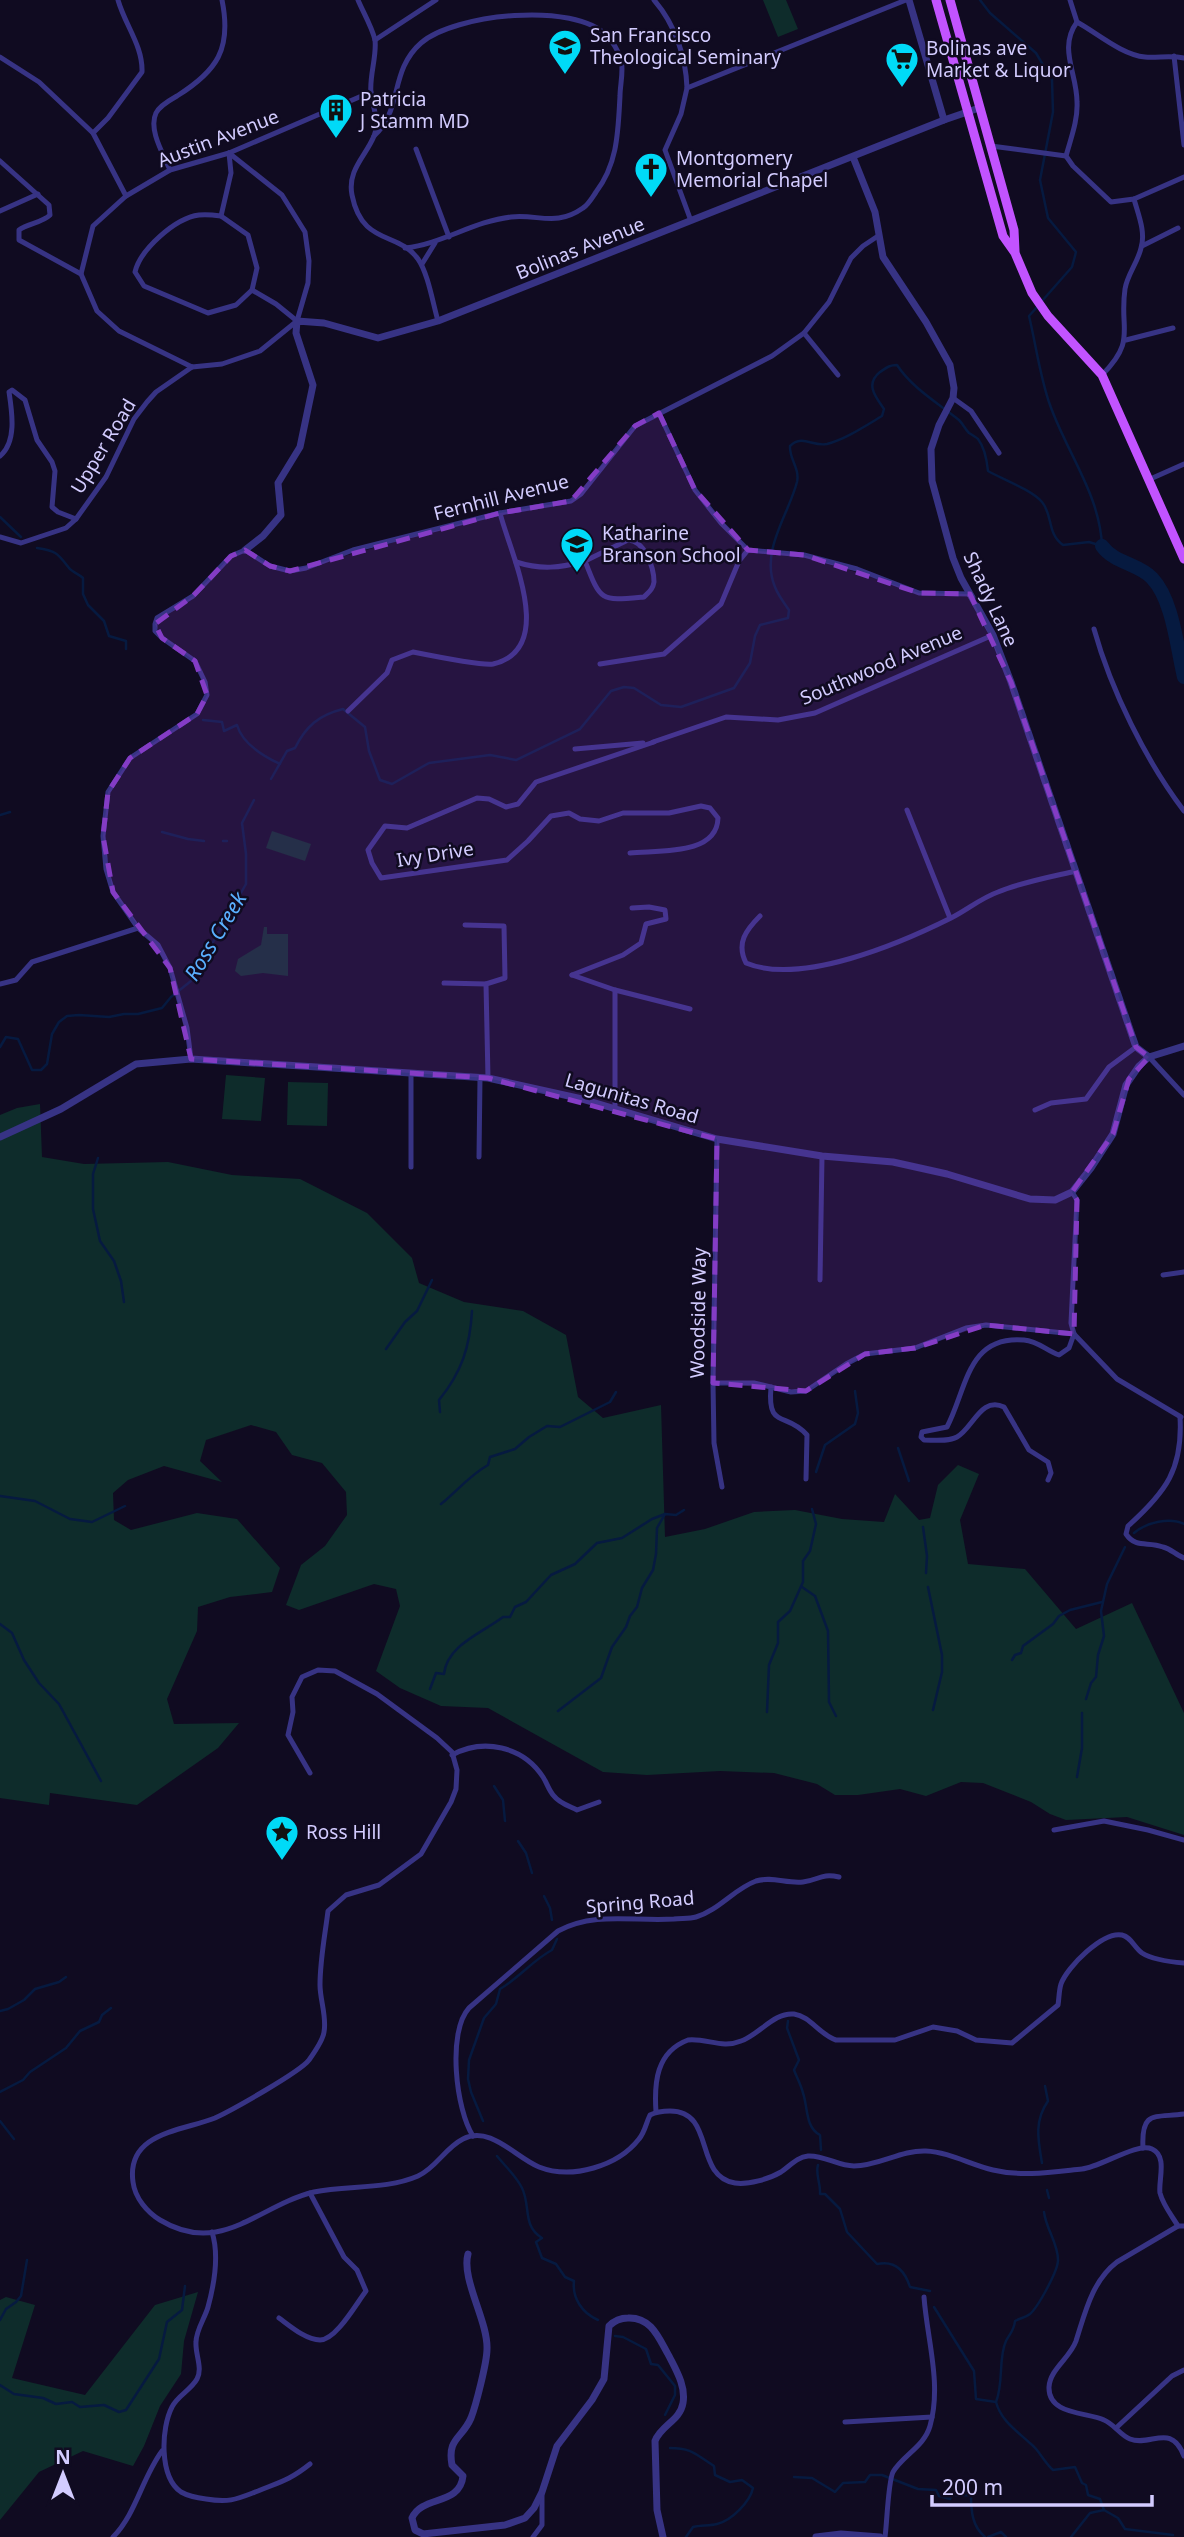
<svg xmlns="http://www.w3.org/2000/svg" width="1184" height="2537" font-family="'Noto Sans',sans-serif">
  <style>
    .green { fill: #0e2c2b }
    .lines { fill: none; stroke-linecap: round; stroke-linejoin: round }
    .stream { stroke: #061a40; stroke-width: 2.5 }
    .river { stroke: #061a40; stroke-width: 14 }
    .minor { stroke: #373384; stroke-width: 5 }
    .tertiary { stroke: #373384; stroke-width: 7 }
    .primary { stroke: #c253ff; stroke-width: 9 }
    .marked { fill: #843cc5; fill-opacity: 0.2; stroke: #843cc5; stroke-width: 5; stroke-dasharray: 14 9; stroke-linejoin: round }
    .labels { text-anchor: middle; dominant-baseline: central; stroke-width: 5; stroke-linejoin: round; paint-order: stroke }
    .poi-label { font-size: 19px; fill: #d3ccff; stroke: #100b21; text-anchor: start }
    .street-label { font-size: 19px; fill: #d3ccff; stroke: #100b21 }
    .water-label { font-size: 21px; font-style: italic; fill: #5ab0ff; stroke: #100b21 }
  </style>
  <rect width="100%" height="100%" fill="#100b21"/>
  <g class="green">
    <polygon points="763,0 786,0 798,29 778,37"/>
    <polygon points="272,831 311,844 305,861 266,848"/>
    <polygon points="264,927 267,927 267,934 288,934 288,976 263,973 241,976 235,971 238,959 261,945"/>
    <polygon points="226,1075 265,1078 261,1121 222,1119"/>
    <polygon points="288,1082 328,1083 327,1126 287,1125"/>
    <polygon points="40,1104 42,1157 84,1164 168,1162 232,1175 300,1179 367,1213 412,1258 419,1283 464,1302 523,1311 566,1335 578,1397 603,1418 661,1405 665,1537 705,1529 754,1512 795,1510 842,1519 884,1522 895,1494 919,1520 930,1518 938,1485 958,1465 979,1474 960,1520 968,1564 1025,1569 1076,1629 1132,1603 1184,1713 1184,1835 1127,1817 1066,1820 1050,1814 1031,1802 983,1783 961,1782 926,1796 900,1789 858,1795 835,1795 817,1784 774,1773 720,1771 647,1775 603,1772 488,1708 441,1706 400,1688 376,1671 400,1606 396,1589 374,1584 299,1610 286,1605 301,1565 325,1546 347,1515 346,1492 322,1463 292,1455 276,1432 251,1425 206,1440 200,1461 222,1482 164,1466 128,1480 113,1493 114,1520 131,1530 197,1513 237,1519 280,1568 272,1592 230,1597 198,1607 197,1631 167,1699 174,1724 239,1723 218,1748 137,1805 50,1793 49,1805 0,1798 0,1115 17,1108"/>
    <polygon points="198,2292 184,2341 181,2374 160,2406 144,2446 133,2466 83,2451 39,2472 0,2520 0,2300 6,2297 35,2305 12,2378 85,2395 155,2305"/>
  </g>
  <g class="lines">
    <g class="stream">
      <polyline points="980,0 990,13 1036,53 1052,80 1053,112 1040,180 1048,218 1076,252 1072,267 1042,301"/>
      <polyline points="0,517 21,537"/>
      <path d="M37,548c20,3 21,6 32,20 3,4 10,6 14,10v16l5,11 16,16 5,15 17,5v8"/>
      <path d="M203,720l19,2 2,9 13,-6c5,18 26,31 43,39"/>
      <path d="M271,779l16,-28 8,-3c11,-22 24,-33 48,-39l22,18 4,24 11,29 12,4 37,-21 61,-8 26,5 64,-31 31,-38 13,-4 10,1 27,17 20,2 53,-19 16,-25 5,-27 5,-11 28,-7 1,-8c-5,-7 -11,-15 -14,-23 -15,-36 13,-71 22,-105 3,-14 -8,-23 -7,-36 13,-12 22,1 37,-2 19,-5 38,-18 55,-28l2,-7c-9,-13 -19,-25 -4,-37 6,-4 9,-7 17,-7 15,23 41,38 62,55 4,4 6,9 10,13 3,2 7,4 9,6 7,9 9,22 10,32 14,8 44,19 54,31 11,13 5,32 21,43l26,-3 13,4c-2,-51 -35,-93 -52,-141 -10,-28 -14,-60 -21,-89l9,-10"/>
      <polyline points="0,815 10,812"/>
      <polyline points="162,832 188,839 204,841"/>
      <polyline points="223,841 227,841"/>
      <polyline points="0,1047 6,1037 18,1039 32,1070 41,1070 47,1064 52,1034 59,1022 67,1016 79,1015 109,1017 124,1014 138,1014 162,1008 171,997 191,981 246,884 246,854 242,823 254,800"/>
      <polyline points="98,1158 93,1174 93,1209 100,1241 114,1261 121,1281 124,1302"/>
      <polyline points="386,1349 405,1322 417,1311 432,1280"/>
      <path d="M440,1412l-1,-12c23,-28 31,-54 33,-89"/>
      <polyline points="898,1448 909,1481"/>
      <polyline points="816,1472 825,1445 855,1424 858,1413 855,1391"/>
      <polyline points="0,1496 35,1501 70,1519 92,1522 125,1506"/>
      <path d="M441,1504c16,-13 29,-29 47,-39l2,-8 25,-8 14,-12 18,-11 13,1 50,-25 6,-10"/>
      <polyline points="923,1527 927,1556 926,1573"/>
      <path d="M1134,1533c13,-11 36,-16 50,-9"/>
      <polyline points="802,1587 815,1596 828,1631 829,1702 836,1716"/>
      <polyline points="928,1587 942,1655 942,1672 933,1710"/>
      <polyline points="0,1624 12,1633 24,1660 39,1683 59,1704 101,1781"/>
      <polyline points="1012,1660 1015,1655 1021,1653 1023,1646 1053,1624 1059,1616 1070,1610 1102,1602"/>
      <path d="M430,1689l6,-16 8,1c3,-29 38,-41 59,-57h7l5,-10 11,-5 25,-27 24,-11 22,-21 25,-5 30,-19 13,-5 11,1 8,-5"/>
      <polyline points="1086,1699 1091,1683 1096,1677 1098,1655 1104,1636 1101,1611 1107,1584 1125,1547"/>
      <polyline points="558,1711 601,1678 612,1647 626,1627 630,1616 637,1607 642,1588 653,1570 656,1554 657,1528 665,1514"/>
      <polyline points="767,1712 769,1665 778,1643 778,1622 790,1611 803,1582 803,1561 810,1551 816,1524 812,1509"/>
      <polyline points="1077,1777 1082,1748 1082,1713"/>
      <polyline points="494,1786 503,1800 505,1821"/>
      <polyline points="518,1841 526,1853 532,1873"/>
      <polyline points="544,1896 550,1908 552,1920"/>
      <polyline points="0,2011 8,2009 24,2000 35,1989 59,1982 66,1977"/>
      <path d="M788,2021l-1,7 12,32 -5,10c3,8 7,15 9,23 5,14 2,34 17,42l1,15"/>
      <polyline points="0,2092 23,2080 30,2072 66,2048 80,2031 99,2022 102,2015 111,2008"/>
      <polyline points="0,2121 14,2139"/>
      <path d="M483,2121l-12,-29 -3,-13 1,-19 15,-42 12,-14 4,-15c19,-11 33,-29 52,-39l5,-11"/>
      <path d="M497,2156c8,10 19,20 25,32 9,18 0,38 20,50l-6,4 6,16 14,6 9,13 9,4c-2,17 8,32 24,39"/>
      <path d="M1042,2163c-4,-23 -8,-42 6,-62l-3,-15"/>
      <path d="M818,2165c-3,9 3,19 2,29h5l15,15 7,23 30,32c18,-4 28,7 33,23l20,4"/>
      <polyline points="1047,2190 1049,2198"/>
      <path d="M934,2307l40,64 2,28 20,3c5,19 21,29 35,42 8,6 13,18 22,26l22,-3 7,16 4,2 2,10 12,4 4,11"/>
      <polyline points="0,2320 6,2309 16,2302 21,2296 27,2260"/>
      <polyline points="615,2336 623,2337 646,2349 651,2364 658,2365 675,2386 675,2395 665,2415"/>
      <polyline points="0,2385 14,2394 43,2398 56,2404 72,2402 80,2407 104,2405 119,2412 126,2410 159,2359 167,2322 182,2310 185,2286"/>
      <path d="M996,2402c8,-20 2,-44 10,-61 4,-8 8,-10 9,-20 5,-3 10,-3 15,-7 8,-7 28,-43 28,-54 0,-17 -12,-31 -14,-48"/>
      <path d="M670,2448c22,0 25,6 44,18l1,9 15,7 12,-2 11,8c-3,14 -22,33 -36,36 -8,2 -16,1 -24,3l-7,10"/>
      <path d="M794,2477l18,1 23,14 8,-9 22,-1 5,-7h12l36,14 18,1 3,6 11,3 1,-3 20,-1c0,16 1,31 14,42"/>
      <polyline points="988,2537 1001,2532 1006,2537"/>
      <polyline points="1071,2537 1090,2513 1104,2510 1118,2518 1125,2529 1173,2535"/>
    </g>
    <path class="river" d="M1102,546c12,17 37,18 50,32 21,22 25,70 32,99"/>
    <g class="minor">
      <path d="M358,0c5,12 14,27 17,40 2,17 -6,36 -4,54 2,14 9,28 3,42 -8,20 -27,34 -22,59 10,51 46,36 66,64 10,14 15,45 20,62"/>
      <path d="M654,0c21,24 32,57 33,88"/>
      <polyline points="1070,0 1077,22"/>
      <path d="M1077,22c-19,26 0,51 0,80 1,18 -6,36 -11,54l7,10 38,36 23,-3 50,-22"/>
      <path d="M1077,22c20,11 45,33 68,35 13,1 26,-2 39,1"/>
      <polyline points="375,40 436,0"/>
      <polyline points="1174,56 1184,145"/>
      <polyline points="0,57 39,82 93,133 126,196"/>
      <path d="M93,133l15,-15 34,-46c1,-26 -17,-47 -24,-72"/>
      <path d="M374,136c29,-26 15,-65 47,-93 33,-29 154,-42 186,-7 6,6 11,15 14,23 3,11 -1,26 -1,37 -2,35 -2,67 -24,96 -4,6 -8,13 -13,16 -27,19 -44,6 -72,9 -37,4 -69,27 -106,31"/>
      <polyline points="991,146 1066,156"/>
      <polyline points="416,149 449,237"/>
      <path d="M229,153l2,20 -10,43c-7,-1 -15,-2 -22,-1 -24,3 -59,35 -64,57l9,14 64,27 28,-8 16,-15 24,14 21,17"/>
      <polyline points="229,153 282,195 305,232 309,261 308,283 297,321"/>
      <path d="M0,161l49,44 1,10c-8,8 -22,8 -31,15v10l62,34 16,37 22,20 73,36 30,-3 38,-13 37,-30"/>
      <path d="M170,170c-6,-15 -22,-40 -14,-57 4,-8 14,-13 21,-17 40,-25 55,-47 45,-96"/>
      <polyline points="0,211 38,194"/>
      <polyline points="221,216 248,235 257,268 252,290"/>
      <polyline points="691,221 665,150 681,114 687,88 906,0"/>
      <polyline points="1142,246 1178,228"/>
      <polyline points="422,264 435,243"/>
      <polyline points="81,274 93,226 126,196 170,170 229,153 371,92"/>
      <polyline points="804,333 838,375"/>
      <polyline points="1126,340 1173,328"/>
      <path d="M1102,375c35,-35 17,-45 23,-86 2,-14 13,-27 16,-41 5,-16 -3,-34 -7,-49"/>
      <polyline points="953,398 971,411 999,453"/>
      <polyline points="659,413 695,490 721,523 748,550 804,555 857,569 919,593 970,594"/>
      <path d="M0,456c17,-14 12,-44 9,-64l3,-2 13,10 12,40 15,22 3,9 -3,36 6,5 18,7"/>
      <polyline points="1148,480 1184,464"/>
      <polyline points="0,537 21,543 66,528 76,519 106,477 134,419 147,402 156,392 192,367"/>
      <path d="M628,540c16,0 26,27 26,42 -1,7 -5,10 -10,15 -44,4 -43,5 -59,-36z"/>
      <path d="M516,562c25,8 44,6 69,-1"/>
      <path d="M1094,629c17,61 52,132 90,182"/>
      <polyline points="600,664 664,654 721,604 739,561 748,550"/>
      <path d="M348,711l39,-38 5,-13 21,-8c15,3 70,14 80,12 65,-15 17,-111 7,-151"/>
      <polyline points="653,742 726,717 778,720 815,713 993,635"/>
      <polyline points="575,749 643,743"/>
      <polyline points="907,810 950,918"/>
      <path d="M630,853c28,-3 87,3 88,-35l-8,-10 -9,-2 -32,7h-46l-24,8 -19,-2 -11,-6 -18,3 -23,25 -21,19 -126,18 -9,-15 -4,-13 17,-24 22,2 70,-30 12,1 17,8 12,-3 18,-22 118,-40"/>
      <path d="M760,916c-14,14 -24,27 -14,47 55,23 155,-20 205,-45 16,-8 30,-20 47,-26 24,-10 52,-15 78,-21"/>
      <polyline points="465,925 504,926 505,978 486,984 488,1078"/>
      <polyline points="572,975 623,955 641,943 646,924 666,919 665,910 649,907 632,908"/>
      <polyline points="572,975 615,990 690,1009"/>
      <polyline points="444,983 486,984"/>
      <polyline points="0,984 16,980 32,962 138,928"/>
      <polyline points="1149,1057 1184,1095"/>
      <polyline points="191,1059 187,1028 170,968 158,945 138,928 113,892 106,869 103,836 108,792 130,758 197,714 207,695 205,682 195,661 162,638 155,631 155,624 157,618 193,596 231,556 245,550 270,566 290,571 306,568 353,550 500,513 571,501 581,494 635,426 772,356 804,333 829,302 851,258 863,246 878,236"/>
      <polyline points="411,1074 411,1167"/>
      <polyline points="615,1109 615,990"/>
      <polyline points="1035,1110 1051,1103 1086,1099 1109,1067 1136,1047"/>
      <polyline points="717,1139 713,1383 714,1443 722,1487"/>
      <polyline points="479,1157 480,1078"/>
      <polyline points="1072,1192 1077,1200 1071,1323 1074,1334"/>
      <polyline points="1163,1275 1184,1272"/>
      <polyline points="820,1280 822,1156"/>
      <polyline points="1074,1334 1117,1379 1181,1417"/>
      <polyline points="713,1383 754,1383 791,1392 806,1391 846,1364 865,1354 915,1348 966,1328 986,1325 1074,1334"/>
      <path d="M771,1387c-4,43 15,24 36,48l-1,44"/>
      <path d="M1180,1417c3,52 -14,75 -52,109l-2,8c10,15 22,7 37,13 8,2 13,8 21,11"/>
      <path d="M1048,1480l3,-7 -3,-11 -19,-12 -25,-43c-23,-11 -31,21 -47,30 -9,5 -23,3 -33,3l-3,-3 1,-5 25,-5c20,-38 20,-92 77,-87 14,1 23,11 35,15l10,-7 5,-14"/>
      <path d="M452,1755c31,-17 71,-9 91,22 4,6 6,14 11,19 5,7 15,10 23,14l22,-8"/>
      <path d="M310,1773l-22,-38 5,-23 -1,-15 10,-20 16,-7 17,1 42,23 60,44 15,14 5,18 -1,19 -5,13 -30,52 -42,31 -33,10 -18,16c-3,24 -8,49 -8,74 0,15 7,32 4,47 -1,8 -10,21 -15,28 -9,12 -77,50 -94,58 -32,13 -89,14 -82,64 2,16 14,30 27,38 61,37 99,-15 154,-28 33,-7 72,-2 104,-16 18,-8 27,-28 45,-37 27,-14 52,18 76,28 33,13 79,-1 100,-28 6,-7 7,-16 11,-24 6,-3 13,-4 20,-4 46,0 23,65 65,72 13,2 34,-4 46,-11 9,-6 16,-15 27,-16 16,-1 30,10 46,10 25,0 47,-16 72,-15 23,1 45,14 67,19 29,7 60,2 89,-1 19,-2 55,-27 70,-20 16,7 6,32 8,44 3,12 12,23 18,33h6"/>
      <polyline points="1054,1830 1104,1821 1148,1830 1184,1840"/>
      <path d="M656,2112c-2,-29 0,-60 32,-72 19,-2 34,9 53,1 18,-6 33,-29 53,-27 16,2 26,21 42,26h59l38,-13 24,4 19,9 36,3 46,-38c1,-6 1,-15 3,-21 6,-17 42,-53 61,-49 9,2 12,12 20,18 11,7 29,9 42,10"/>
      <path d="M473,2136c-17,-26 -26,-104 -4,-128l89,-77c37,-20 77,-9 116,-12 7,-1 15,0 22,-2 23,-7 38,-28 60,-36 16,-5 31,3 47,1 16,-2 18,-9 36,-5"/>
      <path d="M1143,2148c-2,-38 11,-30 41,-34"/>
      <path d="M1178,2226l-61,36c-25,19 -32,51 -41,79 -6,17 -26,28 -27,46 -1,28 38,25 55,33 10,4 16,15 26,19 21,8 41,-17 54,17"/>
      <path d="M212,2232c7,22 2,53 -4,75 -3,11 -12,23 -12,35 -1,12 7,26 1,37 -6,11 -20,17 -25,28 -11,21 -13,70 9,85 7,4 17,6 25,7 24,4 31,0 52,-8 22,-9 32,-11 52,-27"/>
      <path d="M279,2318c11,8 27,22 41,22 16,0 36,-36 46,-49l-9,-21 -13,-13 -34,-64"/>
      <polyline points="845,2422 932,2417"/>
      <polyline points="1116,2428 1172,2376 1184,2370"/>
      <path d="M113,2537c23,-23 29,-59 49,-86"/>
      <polyline points="533,2537 542,2525 542,2492"/>
      <path d="M885,2537c2,-13 3,-55 8,-65 10,-17 31,-25 37,-46 12,-42 -3,-87 -6,-129"/>
    </g>
    <g class="tertiary">
      <polyline points="909,0 944,120"/>
      <polyline points="853,157 875,212 883,257 926,322 950,365 954,388 953,398 939,425 931,449 932,481 953,558 961,578 993,635 1011,682 1136,1047 1149,1057"/>
      <polyline points="245,550 263,536 281,515 278,483 300,447 313,385 296,333 297,321 324,323 378,338 438,321 944,120 979,108"/>
      <polyline points="0,1137 61,1109 136,1064 191,1059 488,1078 582,1099 717,1139 822,1156 893,1162 947,1174 1030,1199 1055,1200 1072,1192 1091,1168 1113,1134 1126,1085 1139,1066 1149,1057 1184,1046"/>
      <path d="M468,2254c-7,25 20,67 19,95 0,13 -11,56 -16,69 -9,21 -24,20 -19,47l11,11c-3,30 -41,19 -51,42l3,12 8,4 82,-9 20,-7 9,-10 8,-16 15,-46 35,-46 12,-21 5,-53c5,-5 11,-8 19,-8 24,-1 31,21 41,38 7,14 17,30 14,47 -3,18 -22,22 -28,38l2,69 6,27"/>
      <polyline points="816,2537 841,2534 880,2537"/>
    </g>
    <g class="primary">
      <polyline points="936,0 1003,236 1015,253 1032,293 1048,316 1102,375 1184,559"/>
      <polyline points="950,0 1014,230 1015,251"/>
    </g>
  </g>
  <path class="marked" d="M659,413l36,77 53,60 56,5 115,38 51,1 41,88 125,365 13,10 -20,22 -16,55 -41,58 5,8 -3,134 -88,-9 -71,23 -50,6 -59,37 -93,-8 4,-244 -229,-61 -297,-19 -21,-91 -57,-76 -10,-56 5,-44 22,-34 67,-44 10,-19 -12,-34 -33,-23 -7,-14 38,-28 38,-40 14,-6 25,16 20,5 210,-58 71,-12 64,-75z"/>
  <defs>
    <symbol id="school-pin" viewBox="-11 -11 22 30"><path d="M0 17L-7.5 6A9.5 9.5 0 1 1 7.5 6Z" fill="#00daf7" stroke="#100b21"/><path d="M0-5L7-2L0 1L-7-2ZM-4 1L0 2.5L4 1V4Q0 6-4 4Z" fill="#111"/></symbol>
    <symbol id="supermarket-pin" viewBox="-11 -11 22 30"><path d="M0 17L-7.5 6A9.5 9.5 0 1 1 7.5 6Z" fill="#00daf7" stroke="#100b21"/><path d="M-6-5.5h2.5l.6 2H6L4.5 2H-2.5L-4.4-4H-6ZM-1.5 3.2a1.3 1.3 0 1 0 .1 0ZM3 3.2a1.3 1.3 0 1 0 .1 0Z" fill="#111"/></symbol>
    <symbol id="building-pin" viewBox="-11 -11 22 30"><path d="M0 17L-7.5 6A9.5 9.5 0 1 1 7.5 6Z" fill="#00daf7" stroke="#100b21"/><path d="M-4-6H4V6H1V3H-1V6H-4ZM-2.5-4.3h1.7v1.8h-1.7ZM.8-4.3h1.7v1.8H.8ZM-2.5-1h1.7V.8h-1.7ZM.8-1h1.7V.8H.8Z" fill="#111"/></symbol>
    <symbol id="church-pin" viewBox="-11 -11 22 30"><path d="M0 17L-7.5 6A9.5 9.5 0 1 1 7.5 6Z" fill="#00daf7" stroke="#100b21"/><path d="M-1.2-6h2.4v3.5h3.3v2.4h-3.3V6h-2.4V-.1h-3.3v-2.4h3.3Z" fill="#111"/></symbol>
    <symbol id="sight-pin" viewBox="-11 -11 22 30"><path d="M0 17L-7.5 6A9.5 9.5 0 1 1 7.5 6Z" fill="#00daf7" stroke="#100b21"/><path d="M0-6L1.8-2.2L6-1.7L2.9 1.2L3.7 5.4L0 3.3L-3.7 5.4L-2.9 1.2L-6-1.7L-1.8-2.2Z" fill="#111"/></symbol>
  </defs>
  <g fill-rule="evenodd">
    <use href="#school-pin" x="546" y="27" width="38" height="52"/>
    <use href="#supermarket-pin" x="883" y="40" width="38" height="52"/>
    <use href="#building-pin" x="317" y="91" width="38" height="52"/>
    <use href="#church-pin" x="632" y="150" width="38" height="52"/>
    <use href="#school-pin" x="558" y="525" width="38" height="52"/>
    <use href="#sight-pin" x="263" y="1813" width="38" height="52"/>
  </g>
  <g class="labels">
    <g class="poi-label">
      <text x="590" y="35">San Francisco<tspan x="590" dy="22">Theological Seminary</tspan></text>
      <text x="926" y="48">Bolinas ave<tspan x="926" dy="22">Market &amp; Liquor</tspan></text>
      <text x="360" y="99">Patricia<tspan x="360" dy="22">J Stamm MD</tspan></text>
      <text x="676" y="158">Montgomery<tspan x="676" dy="22">Memorial Chapel</tspan></text>
      <text x="602" y="533">Katharine<tspan x="602" dy="22">Branson School</tspan></text>
      <text x="306" y="1832">Ross Hill</text>
    </g>
    <g class="street-label">
      <text transform="translate(218 138) rotate(-21)">Austin Avenue</text>
      <text transform="translate(580 248) rotate(-22)">Bolinas Avenue</text>
      <text transform="translate(103 446) rotate(-59)">Upper Road</text>
      <text transform="translate(501 497) rotate(-14)">Fernhill Avenue</text>
      <text transform="translate(991 599) rotate(65)">Shady Lane</text>
      <text transform="translate(881 665) rotate(-23)">Southwood Avenue</text>
      <text transform="translate(435 854) rotate(-9)">Ivy Drive</text>
      <text transform="translate(632 1098) rotate(16)">Lagunitas Road</text>
      <text transform="translate(698 1313) rotate(-89)">Woodside Way</text>
      <text transform="translate(640 1902) rotate(-5)">Spring Road</text>
    </g>
    <g class="water-label">
      <text transform="translate(215 936) rotate(-59)">Ross Creek</text>
    </g>
  </g>
  <g transform="translate(63 2474)" stroke="#100b21" stroke-width="5" paint-order="stroke">
  <path d="M0-5L12 26L0 18L-12 26Z" fill="#d3ccff"/>
  <text y="-10" font-size="19" font-weight="bold" text-anchor="middle" fill="#d3ccff">N</text>
  </g>
  <path d="M932 2495v10h220v-10" fill="none" stroke="#d3ccff" stroke-width="3.5"/>
  <text x="942" y="2495" font-size="21" fill="#d3ccff" stroke="#100b21" stroke-width="5" paint-order="stroke">200 m</text>
</svg>
